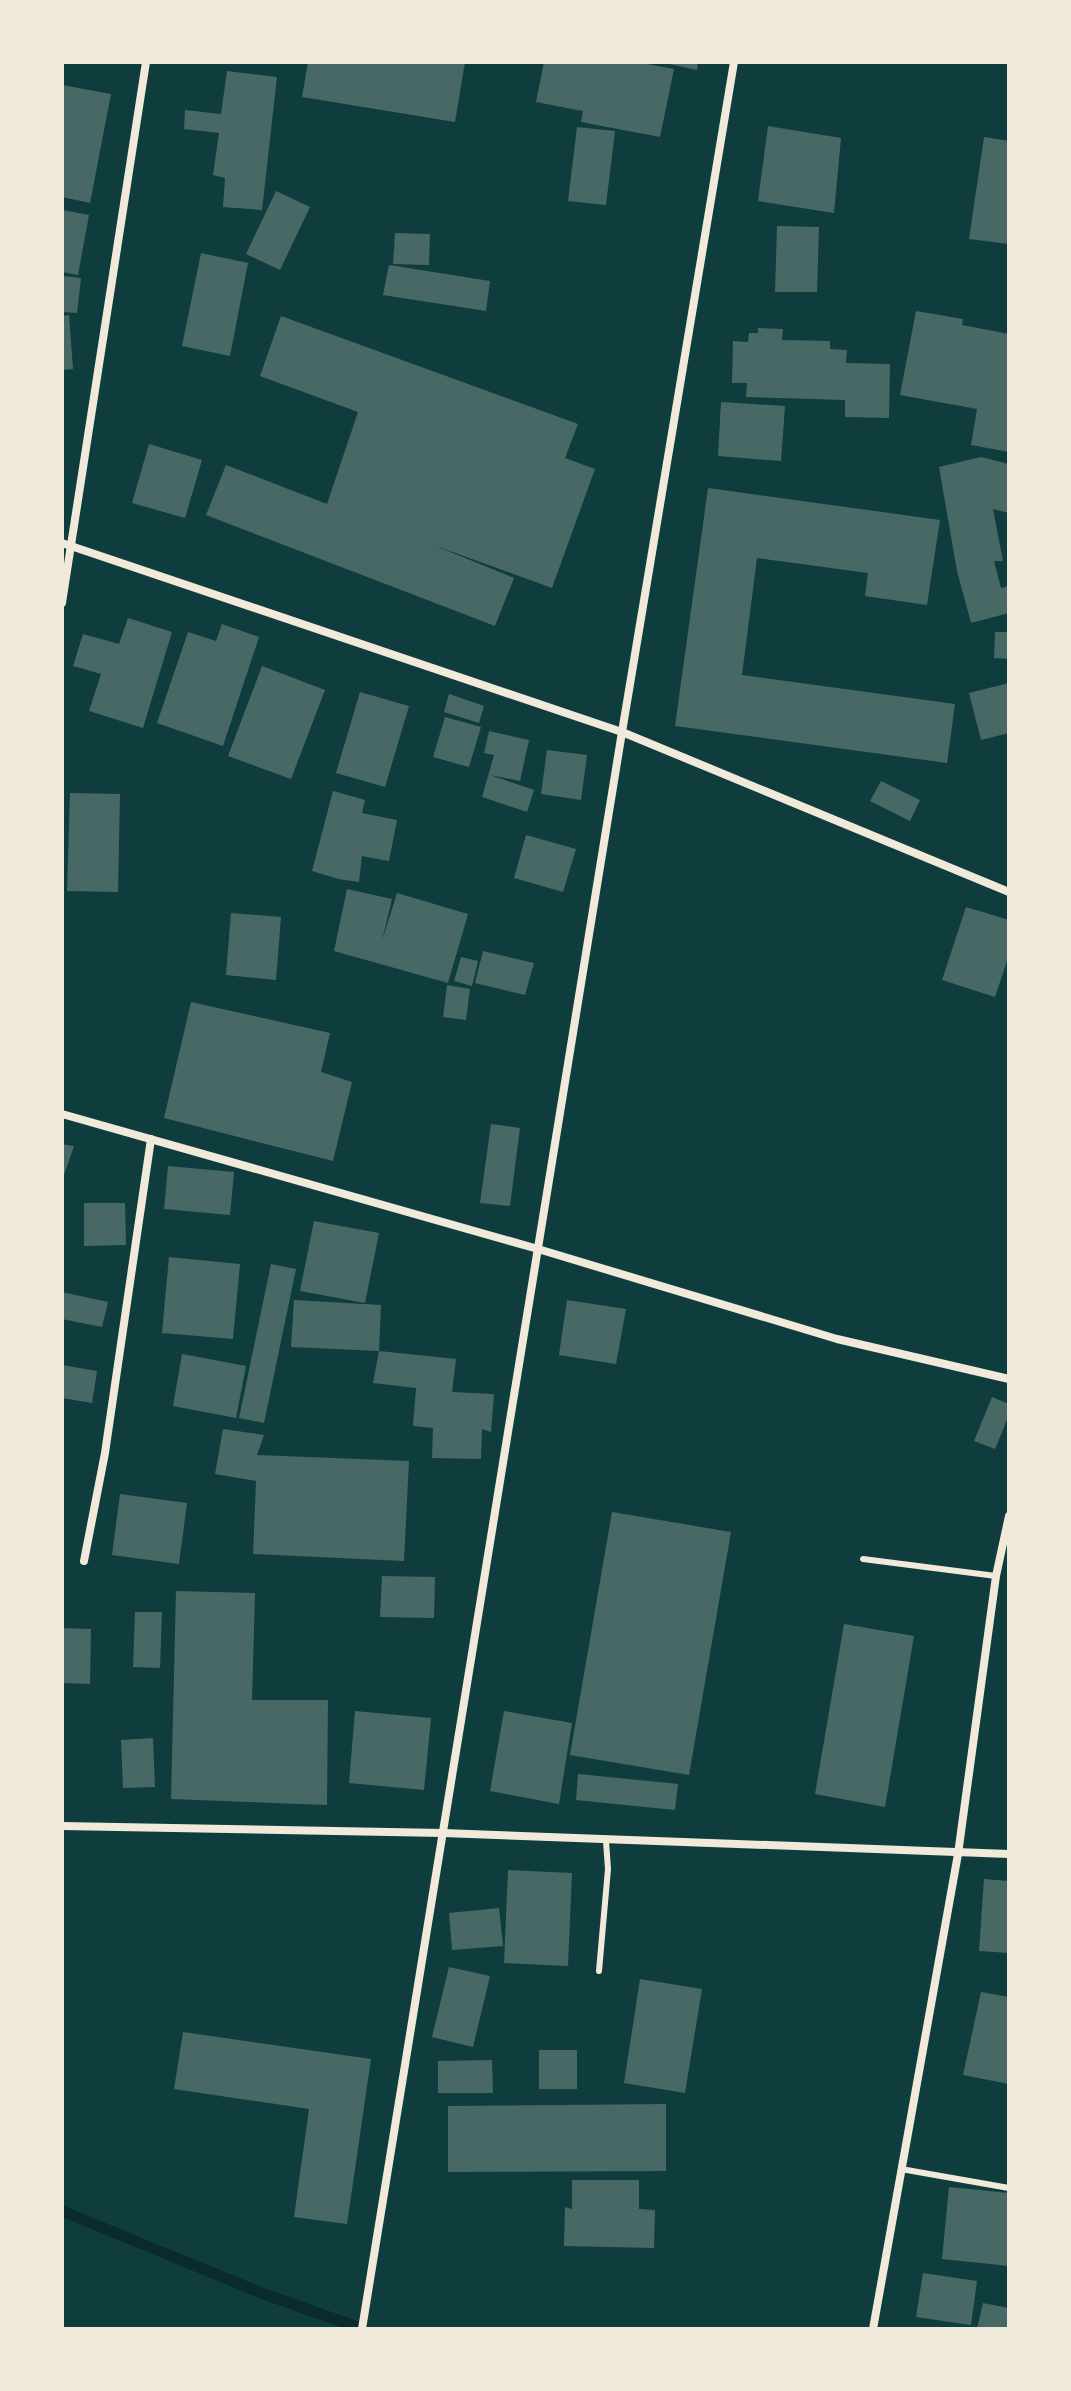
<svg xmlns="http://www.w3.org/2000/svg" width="1071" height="2391" font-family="'Nunito Sans',sans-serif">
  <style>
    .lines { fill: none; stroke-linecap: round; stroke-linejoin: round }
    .stream { stroke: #0a2a2b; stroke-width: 11 }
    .building { fill: #486865 }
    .service { stroke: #f1e9da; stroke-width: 6 }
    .minor { stroke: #f1e9da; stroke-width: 8 }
  </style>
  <rect width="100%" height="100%" fill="#0f3d3e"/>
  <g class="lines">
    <polyline class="stream" points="62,2211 264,2294 363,2329"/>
  </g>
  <g class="building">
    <polygon points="308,62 465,62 455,122 302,97"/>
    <polygon points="544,62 636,62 674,69 660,137 581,122 583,111 536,102"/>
    <polygon points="660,62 698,62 697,70"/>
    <polygon points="227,71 277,77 262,210 223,207 225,178 213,175 219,133 184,129 185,110 221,114"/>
    <polygon points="62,85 111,94 90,203 62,197"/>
    <polygon points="768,126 841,138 834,213 758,201"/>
    <polygon points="577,127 615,131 606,205 568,201"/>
    <polygon points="984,137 1009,141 1009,244 969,239"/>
    <polygon points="276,191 310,207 280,270 246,254"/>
    <polygon points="62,210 89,215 78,275 62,272"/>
    <polygon points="777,226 819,227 817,292 775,292"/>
    <polygon points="395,233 430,234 429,265 393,264"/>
    <polygon points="201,253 248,263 230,356 182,346"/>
    <polygon points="389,265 490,281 486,311 383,295"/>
    <polygon points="62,276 81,278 77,313 62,312"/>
    <polygon points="916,311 963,319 962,325 1009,334 1009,452 971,445 977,409 900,395"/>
    <polygon points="69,315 73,369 62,370 62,316"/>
    <polygon points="281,316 578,424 565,458 595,469 552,588 433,545 514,578 495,626 206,515 226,465 327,504 358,412 260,376"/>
    <polygon points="758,328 783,329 782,340 830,341 830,349 847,350 846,363 890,364 889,418 845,417 845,400 746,397 747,383 732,383 733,341 748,342 749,333 758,333"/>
    <polygon points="721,402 785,406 781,461 718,456"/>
    <polygon points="149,444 202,460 185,518 132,503"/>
    <polygon points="981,457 1009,464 1009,513 993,509 1003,561 994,561 1001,588 1009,586 1009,613 971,623 957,571 939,467"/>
    <polygon points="708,488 940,520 927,605 865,596 868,573 757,558 742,675 955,704 947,763 675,726"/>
    <polygon points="128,618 172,632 143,728 89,711 101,674 73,666 83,634 119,644"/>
    <polygon points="222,624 259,637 223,746 157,723 188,632 216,641"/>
    <polygon points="995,632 1009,632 1009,659 994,658"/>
    <polygon points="262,666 325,690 291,779 228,756"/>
    <polygon points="1009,683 1009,733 981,740 969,693"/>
    <polygon points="360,692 409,706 385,787 336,773"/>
    <polygon points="449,694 484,706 479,723 444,712"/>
    <polygon points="445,717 481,727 469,767 433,757"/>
    <polygon points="489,731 529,740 520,781 490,775 534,790 527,812 482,797 494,755 484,753"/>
    <polygon points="547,750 587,755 581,800 541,794"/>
    <polygon points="881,781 920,800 910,821 870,801"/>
    <polygon points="333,791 365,800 362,813 397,820 389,861 362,856 359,882 338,879 312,871"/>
    <polygon points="70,793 120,794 118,892 67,891"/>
    <polygon points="526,835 576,849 563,892 514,878"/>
    <polygon points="347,889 392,899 382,941 397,893 468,914 448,983 334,951"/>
    <polygon points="966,907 1009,920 1009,955 995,997 942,980"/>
    <polygon points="231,913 281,917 276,980 226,975"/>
    <polygon points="483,951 534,963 525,995 475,983"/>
    <polygon points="461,957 478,961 472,986 454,981"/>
    <polygon points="447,985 470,989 466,1020 443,1017"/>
    <polygon points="191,1002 330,1033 321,1072 352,1082 333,1161 164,1118"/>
    <polygon points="491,1124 520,1128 510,1206 480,1203"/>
    <polygon points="62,1144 74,1146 62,1181"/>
    <polygon points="168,1166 234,1172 230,1215 164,1209"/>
    <polygon points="84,1203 125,1203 126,1245 84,1246"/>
    <polygon points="314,1221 379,1233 365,1303 300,1291"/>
    <polygon points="169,1257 240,1264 233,1339 162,1333"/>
    <polygon points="271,1264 296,1269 264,1423 239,1418"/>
    <polygon points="62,1292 108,1302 102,1327 62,1319"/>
    <polygon points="294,1300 381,1305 379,1351 291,1347"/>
    <polygon points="567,1300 626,1309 616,1364 559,1355"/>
    <polygon points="379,1351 456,1359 452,1392 494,1394 491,1432 482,1429 481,1459 432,1458 433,1428 413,1426 416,1388 373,1383"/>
    <polygon points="182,1354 246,1366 236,1418 173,1406"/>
    <polygon points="62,1365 97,1371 92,1403 62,1398"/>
    <polygon points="992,1397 1009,1404 1009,1415 995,1449 974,1441"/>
    <polygon points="223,1429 264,1435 257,1455 409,1461 404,1561 253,1554 256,1481 215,1474"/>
    <polygon points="120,1494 187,1503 179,1564 112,1555"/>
    <polygon points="612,1512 731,1532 689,1775 570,1755"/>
    <polygon points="382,1576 435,1577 434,1618 380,1617"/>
    <polygon points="176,1591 255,1593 252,1700 328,1700 327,1805 171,1799"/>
    <polygon points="135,1612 162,1612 160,1668 133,1667"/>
    <polygon points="844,1624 914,1636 885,1807 815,1794"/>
    <polygon points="62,1628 91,1629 90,1684 62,1683"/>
    <polygon points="355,1711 431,1718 424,1790 349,1783"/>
    <polygon points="504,1711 572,1723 559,1804 490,1791"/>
    <polygon points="153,1738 155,1787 123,1788 121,1740"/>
    <polygon points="578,1774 678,1784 675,1810 576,1800"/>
    <polygon points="508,1870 572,1873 568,1966 504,1963"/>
    <polygon points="984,1879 1009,1881 1009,1953 979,1951"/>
    <polygon points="499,1908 503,1946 452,1950 449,1913"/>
    <polygon points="449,1967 490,1976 473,2047 432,2037"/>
    <polygon points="640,1979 702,1989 685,2093 624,2083"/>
    <polygon points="981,1992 1009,1997 1009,2084 963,2075"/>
    <polygon points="183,2032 371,2059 347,2224 294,2217 309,2109 174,2089"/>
    <rect x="539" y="2050" width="38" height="39"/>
    <polygon points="492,2060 493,2093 438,2093 438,2061"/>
    <polygon points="666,2104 666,2171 448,2172 448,2106"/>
    <polygon points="572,2180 639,2180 639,2209 655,2210 654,2248 564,2246 565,2207 572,2209"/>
    <polygon points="949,2187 1009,2193 1009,2266 942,2259"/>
    <polygon points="923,2273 977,2281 971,2325 916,2317"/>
    <polygon points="983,2303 1009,2308 1009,2329 977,2329"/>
  </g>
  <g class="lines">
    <g class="service">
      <polyline points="863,1559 996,1576"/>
      <polyline points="599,1971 608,1869 606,1841"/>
      <polyline points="901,2169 1009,2188"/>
    </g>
    <g class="minor">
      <polyline points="62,543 622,732 1009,892"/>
      <polyline points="62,603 146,62"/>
      <polyline points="62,1114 538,1249 837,1339 1009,1379"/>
      <polyline points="84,1561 105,1453 151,1139"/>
      <polyline points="62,1826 443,1833 1009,1854"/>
      <polyline points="362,2329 622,732 734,62"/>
      <polyline points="873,2329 958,1854 996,1576 1009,1516"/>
    </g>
  </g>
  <rect width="1071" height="2391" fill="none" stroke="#f1e9da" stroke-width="128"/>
</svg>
